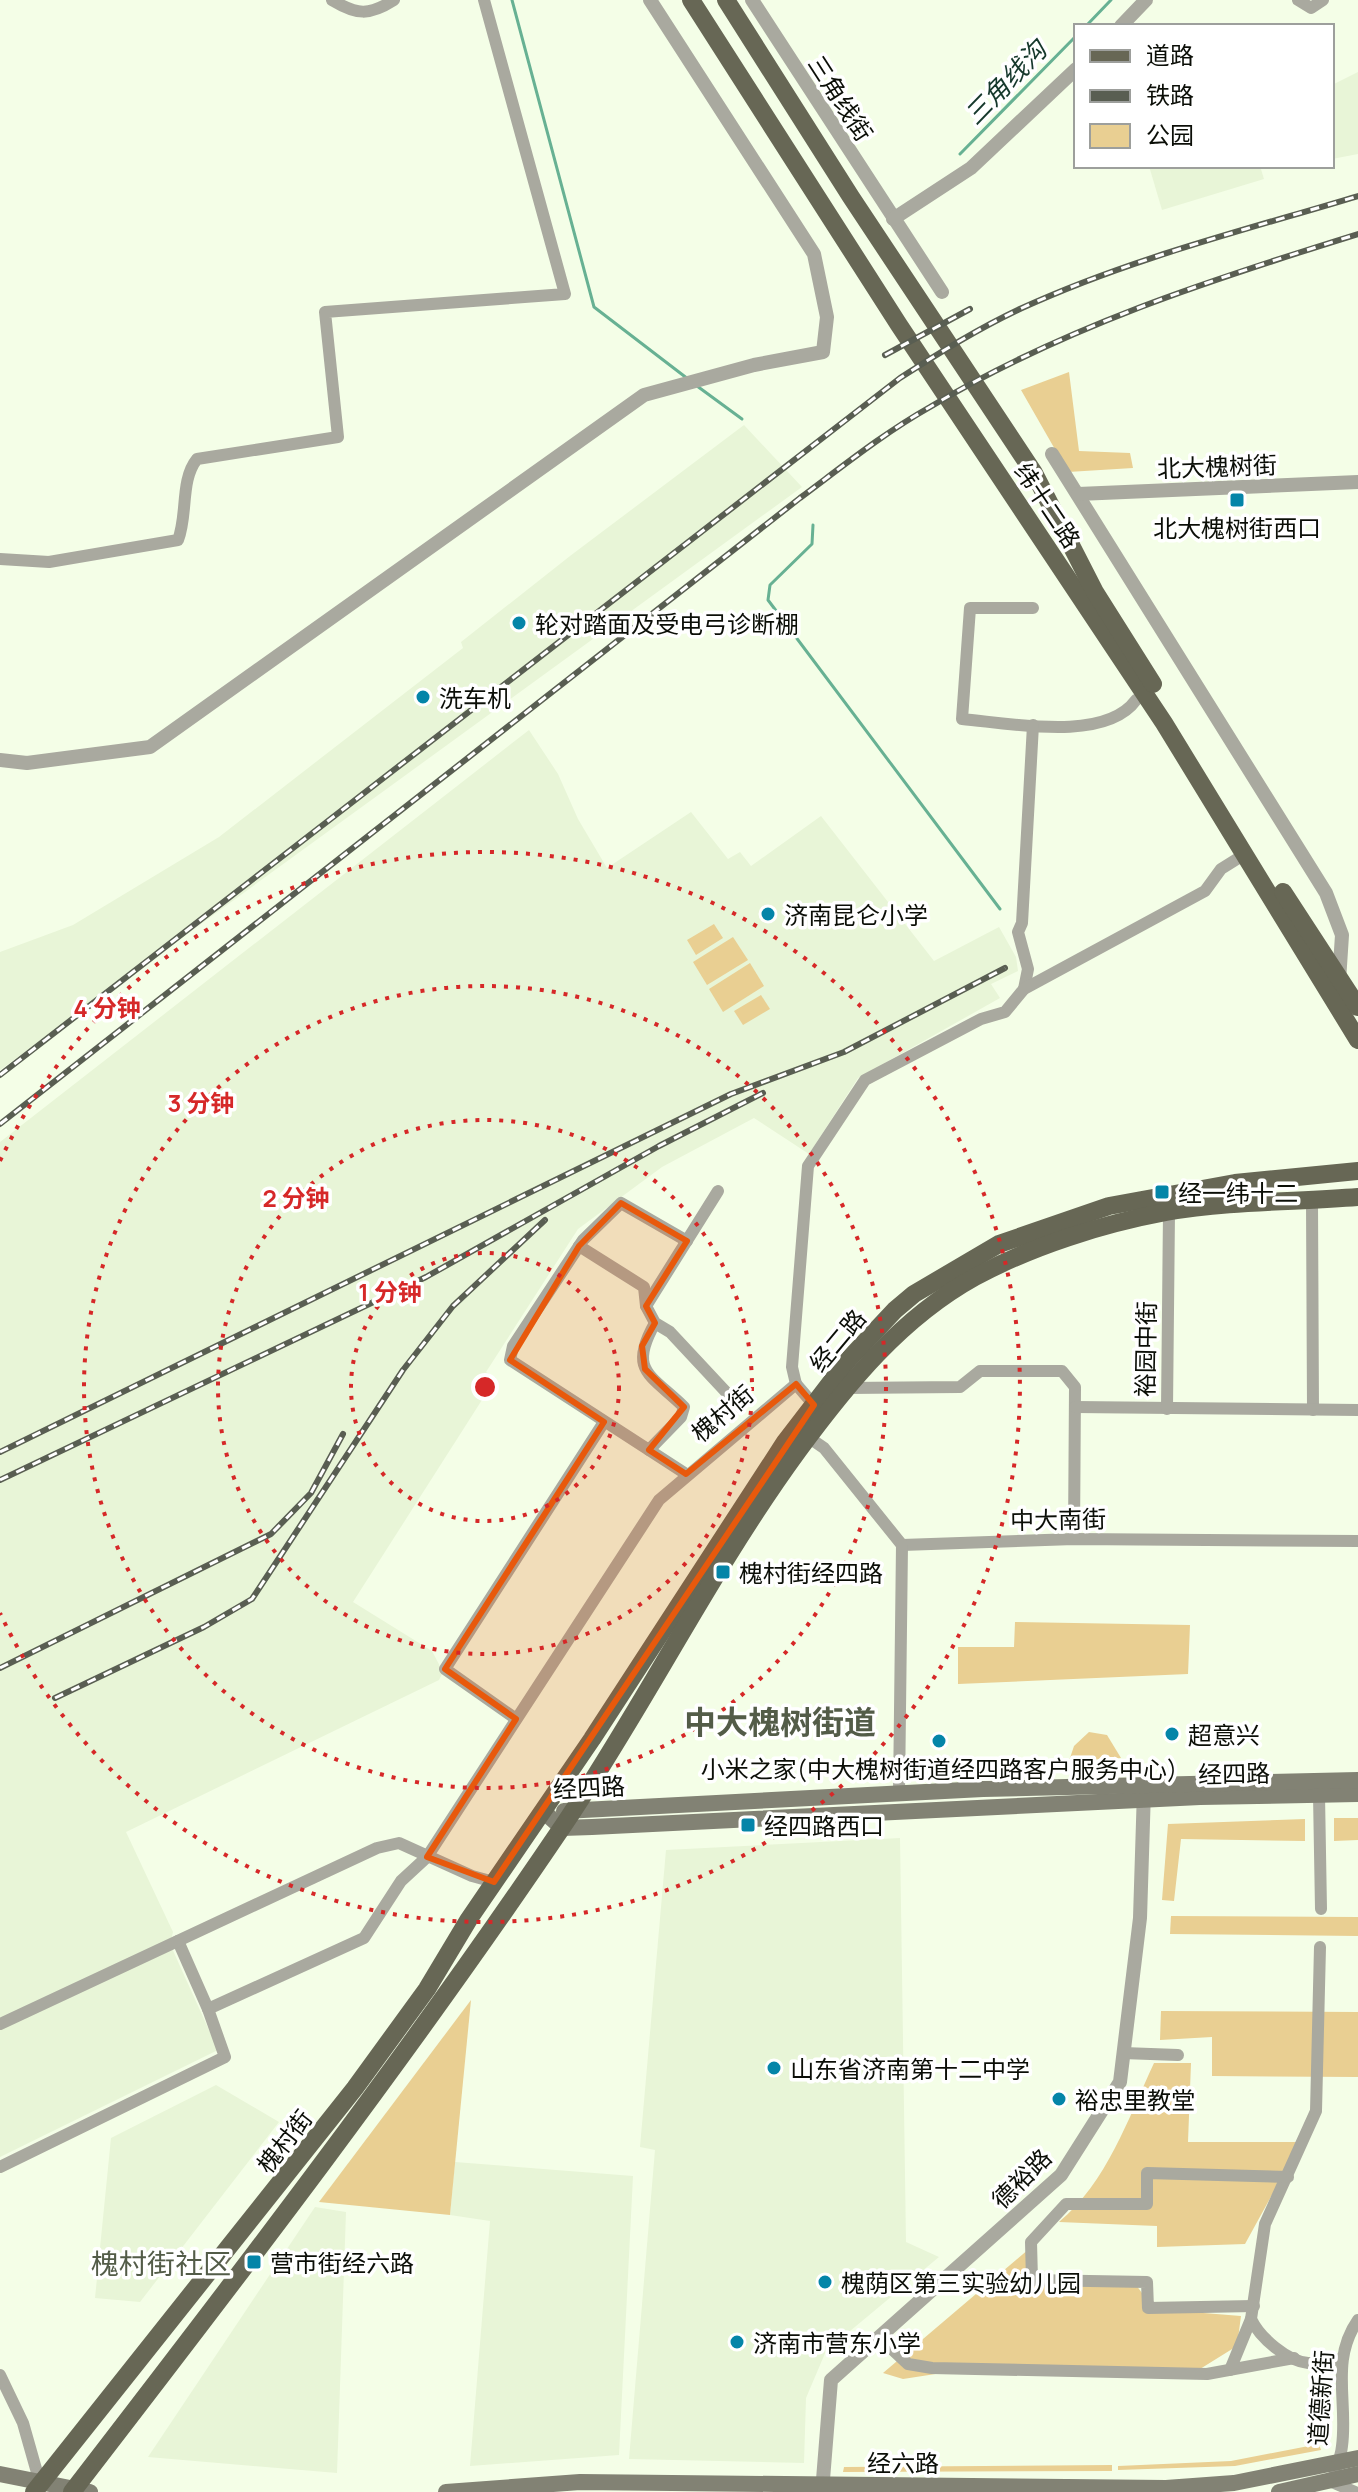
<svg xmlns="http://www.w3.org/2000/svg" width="1358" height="2492" font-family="Manrope,'Noto Sans SC',sans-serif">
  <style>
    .built { fill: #e8f5d7 }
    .green { fill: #e9cf92 }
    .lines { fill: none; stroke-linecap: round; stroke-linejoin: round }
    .stream { stroke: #67b193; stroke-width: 3 }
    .minor { stroke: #a9a99f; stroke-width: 12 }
    .tertiary { stroke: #a9a99f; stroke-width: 14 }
    .secondary { stroke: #828274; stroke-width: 16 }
    .primary { stroke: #676755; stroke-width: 18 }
    .rail-casing { stroke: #595e52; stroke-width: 6 }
    .rail { stroke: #fff; stroke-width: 3; stroke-dasharray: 9; stroke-linecap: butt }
    .marked { fill: #e8590c; fill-opacity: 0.2; stroke: #e8590c; stroke-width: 6; stroke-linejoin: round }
    .ring { fill: none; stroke: #d62828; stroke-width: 4; stroke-dasharray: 4 8 }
    .poi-dot { fill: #0485a8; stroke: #fff; stroke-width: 3 }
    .labels { text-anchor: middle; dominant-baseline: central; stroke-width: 7; stroke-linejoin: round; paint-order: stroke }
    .street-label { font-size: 24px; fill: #0b0e07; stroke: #fff }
    .poi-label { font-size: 24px; fill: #0b0e07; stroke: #fff; text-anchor: start }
    .water-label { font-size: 26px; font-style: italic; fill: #15382b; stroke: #fff }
    .quarter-label { font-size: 28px; fill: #535c48; stroke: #fff }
    .district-label { font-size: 32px; font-weight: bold; fill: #535c48; stroke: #fff }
    .centre { fill: #d62828; stroke: #fff; stroke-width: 4 }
    .ring-label { font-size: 24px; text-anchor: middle; font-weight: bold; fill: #d62828; stroke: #fff; stroke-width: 7; stroke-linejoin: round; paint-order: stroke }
  </style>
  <rect width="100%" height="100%" fill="#f4fee7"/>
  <g class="built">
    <polygon points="1358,72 1358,154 1332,159 1332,85"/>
    <polygon points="1149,166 1260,166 1264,179 1162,210"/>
    <polygon points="744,425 802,487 0,1070 0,952 73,925 219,837 463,648 461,642 570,556"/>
    <polygon points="529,730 558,774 578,819 607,868 691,812 728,859 740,852 751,866 821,816 934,961 999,927 1016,957 1018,971 991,984 1000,998 858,1078 809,1154 754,1118 662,1167 578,1229 486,1372 496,1378 353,1602 432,1651 443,1672 439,1680 126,1832 173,1932 170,1944 218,2050 0,2157 0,1142"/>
    <polygon points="900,1838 906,2242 939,2257 826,2351 806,2398 804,2463 629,2459 655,2150 640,2147 666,1850"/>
    <polygon points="216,2085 279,2122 140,2302 95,2298 111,2138"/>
    <polygon points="455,2162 633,2176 619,2455 470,2466 490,2221 450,2215"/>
    <polygon points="315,2207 346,2212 337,2473 148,2457"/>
  </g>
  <g class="green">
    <polygon points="1069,372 1079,451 1130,453 1133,468 1068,472 1021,390"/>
    <polygon points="714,924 723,938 696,955 687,940"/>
    <polygon points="733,937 748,960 707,985 693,962"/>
    <polygon points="750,963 764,986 723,1012 709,989"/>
    <polygon points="761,995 770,1009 743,1025 734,1011"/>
    <polygon points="1015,1622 1190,1625 1188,1674 958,1684 958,1647 1014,1647"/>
    <polygon points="1089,1732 1107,1735 1121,1758 1069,1761 1074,1746"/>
    <polygon points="1334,1818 1358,1818 1358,1840 1334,1841"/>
    <polygon points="1305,1819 1305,1841 1181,1839 1174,1901 1162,1900 1168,1824"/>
    <polygon points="1171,1916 1358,1917 1358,1936 1170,1934"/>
    <polygon points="471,2000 450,2215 319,2202"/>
    <polygon points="1161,2011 1358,2012 1358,2077 1212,2076 1212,2037 1160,2040"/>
    <path d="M1154,2063h37l-3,79h113l-56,102 -88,3v-21l-98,-4c48,-40 69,-103 95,-159z"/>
    <polygon points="1036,2243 1037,2274 1136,2285 1154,2309 1241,2316 1237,2346 1200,2369 942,2373 903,2379 883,2373"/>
    <polygon points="1319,2444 1321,2450 1235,2466 1118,2470 1118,2466 1231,2461"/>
    <polygon points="1112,2465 1112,2471 843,2472 844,2467"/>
  </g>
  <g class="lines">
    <g class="stream">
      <polyline points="512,0 594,307 688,379"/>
      <polyline points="1086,26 1111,0"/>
      <polyline points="960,154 1076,36"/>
      <polyline points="697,386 742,419"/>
      <polyline points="813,525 812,544 770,585 768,600 1000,909"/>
    </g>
    <g class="minor">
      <path d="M332,0c25,15 37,16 62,0"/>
      <polyline points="1298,0 1311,8 1323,0"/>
      <path d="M0,559l49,3 129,-22c10,-25 2,-60 19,-81l141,-22 -13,-125 240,-18 -81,-294"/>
      <path d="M1033,608h-63l-8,111c46,4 143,24 174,-19"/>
      <polyline points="1024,989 1028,969 1018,932 1022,923 1033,725"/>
      <polyline points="1312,1201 1313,1410"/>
      <polyline points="579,1246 644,1287 646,1306 655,1323 670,1332 740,1407"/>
      <polyline points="646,1306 718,1191"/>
      <polyline points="796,1384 792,1367 808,1166 865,1080 981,1019 1005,1012 1024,989 1205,891 1221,869 1245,854"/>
      <polyline points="847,1388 960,1387 980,1371 1062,1371 1075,1387 1074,1539"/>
      <polyline points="1075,1407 1358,1410"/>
      <polyline points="1167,1409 1169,1212"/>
      <polyline points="808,1437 824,1448 902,1545"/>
      <path d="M649,1450l32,-33 3,-10c-34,-33 -56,-36 -29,-84"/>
      <polyline points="686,1474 510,1360 513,1346 583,1240 621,1203 687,1241"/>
      <polyline points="902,1545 1074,1539 1358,1541"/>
      <polyline points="516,1719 445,1669 604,1422"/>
      <polyline points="899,1793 902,1545"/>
      <polyline points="1319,1795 1321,1909"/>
      <polyline points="178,1941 208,2009"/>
      <path d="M1320,1947l-4,164 -51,113 -14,95c9,19 36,42 57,44 10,1 24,-3 34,-4"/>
      <polyline points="0,2024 377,1848 399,1843 472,1876 494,1882"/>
      <polyline points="1123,2053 1178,2055"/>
      <polyline points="0,2167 225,2057 208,2009 364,1938 401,1881 427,1857 659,1500 796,1384 814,1405"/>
      <polyline points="1254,2306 1148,2308 1147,2282 1032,2280 1031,2242 1066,2204 1147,2204 1147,2173 1288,2177"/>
      <polyline points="879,2337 908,2364 932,2368 1207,2374 1294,2358"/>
      <polyline points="1230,2370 1251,2319"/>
      <polyline points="0,2375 23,2423 40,2483"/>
      <path d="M1355,2492l-23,-10c3,-11 9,-24 10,-36 6,-44 -12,-86 16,-126"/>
    </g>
    <g class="tertiary">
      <polyline points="752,0 942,292"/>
      <polyline points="1121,26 1146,0"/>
      <polyline points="893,219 971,168 1076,69"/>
      <polyline points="1052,454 1326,893 1342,935 1339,981"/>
      <polyline points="1078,494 1358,482"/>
      <polyline points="0,760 27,763 150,747 644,395 754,365 823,352 827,317 814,254 650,0"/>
      <polyline points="822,2492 831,2380 1061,2175 1120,2082 1140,1918 1144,1790"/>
    </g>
    <g class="secondary">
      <polyline points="543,1811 562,1828 592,1827 1200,1797 1358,1794"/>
      <polyline points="564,1811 983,1789 1358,1780"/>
      <polyline points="0,2474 90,2492"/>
      <polyline points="446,2492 580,2482 1166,2488 1234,2483 1358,2458"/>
      <polyline points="1279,2492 1358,2474"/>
    </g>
    <g class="primary">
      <polyline points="691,0 899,325 1164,723 1358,1040"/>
      <polyline points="726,0 851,197 1034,473 1095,592 1153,684"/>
      <polyline points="1283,892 1358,1007"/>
      <polyline points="34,2492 355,2088 427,1989 469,1919 592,1739 785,1442 848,1360 895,1310 914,1294 999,1244 1109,1206 1235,1183 1358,1171"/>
      <path d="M72,2492c168,-218 337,-438 491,-666 83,-123 148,-256 235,-375 50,-68 103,-133 177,-174 57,-31 127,-53 191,-65 62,-11 129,-10 192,-15"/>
    </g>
    <defs>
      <g id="rail">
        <polyline points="885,355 970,309"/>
        <path d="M0,1075l900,-697c39,-25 79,-50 122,-70 107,-49 223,-78 336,-112"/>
        <path d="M0,1124l800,-626c43,-32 84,-65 130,-91 134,-80 280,-127 428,-173"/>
        <polyline points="0,1452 731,1094 844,1052 1005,968"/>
        <polyline points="0,1480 426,1277 659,1146 763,1093"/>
        <polyline points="0,1668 271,1534 311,1493 343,1434"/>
        <polyline points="55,1698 204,1627 252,1599 403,1370 453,1306 545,1220"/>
      </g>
    </defs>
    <use href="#rail" class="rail-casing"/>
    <use href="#rail" class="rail"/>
  </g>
  <path class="marked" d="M621,1203l66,38 -41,65 9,17 -13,23 3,23 39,38 -35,43 37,24 110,-90 18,21 -320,477 -67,-25 89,-138 -71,-50 159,-247 -94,-62 69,-114z"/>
  <g class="ring">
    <circle cx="485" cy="1387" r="134"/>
    <circle cx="485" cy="1387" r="267"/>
    <circle cx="485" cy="1387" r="401"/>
    <path d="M0 1161A535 535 0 1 1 0 1613"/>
  </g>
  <g class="poi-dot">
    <rect x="1229" y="492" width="16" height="16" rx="4"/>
    <circle cx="519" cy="623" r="8"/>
    <circle cx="423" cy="697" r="8"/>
    <circle cx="768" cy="914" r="8"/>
    <rect x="1154" y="1184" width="16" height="16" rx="4"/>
    <rect x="715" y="1564" width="16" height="16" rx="4"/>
    <circle cx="1172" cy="1734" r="8"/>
    <circle cx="939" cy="1741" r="8"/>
    <rect x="740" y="1817" width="16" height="16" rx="4"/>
    <circle cx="774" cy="2068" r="8"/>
    <circle cx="1059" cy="2099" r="8"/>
    <rect x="246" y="2254" width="16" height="16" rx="4"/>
    <circle cx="825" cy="2282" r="8"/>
    <circle cx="737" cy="2342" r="8"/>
  </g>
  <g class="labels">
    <g class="street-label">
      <text transform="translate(841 98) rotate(57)">三角线街</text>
      <text transform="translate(1217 466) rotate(-2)">北大槐树街</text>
      <text transform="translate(1048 505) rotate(56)">纬十二路</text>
      <text transform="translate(837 1340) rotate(-50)">经二路</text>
      <text transform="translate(1145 1349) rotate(-89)">裕园中街</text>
      <text transform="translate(722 1413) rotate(-40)">槐村街</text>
      <text transform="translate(1058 1519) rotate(-1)">中大南街</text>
      <text transform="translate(1234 1773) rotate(-1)">经四路</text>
      <text transform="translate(589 1787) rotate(-3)">经四路</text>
      <text transform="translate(284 2141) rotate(-52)">槐村街</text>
      <text transform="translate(1021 2178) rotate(-45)">德裕路</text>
      <text transform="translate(1320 2398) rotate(-86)">道德新街</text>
      <text x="903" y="2462">经六路</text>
    </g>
    <g class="poi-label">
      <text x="1237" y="527" text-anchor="middle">北大槐树街西口</text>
      <text x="535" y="623">轮对踏面及受电弓诊断棚</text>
      <text x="439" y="697">洗车机</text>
      <text x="784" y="914">济南昆仑小学</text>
      <text x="1178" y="1192">经一纬十二</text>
      <text x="739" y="1572">槐村街经四路</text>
      <text x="1188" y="1734">超意兴</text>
      <text x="939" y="1768" text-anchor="middle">小米之家(中大槐树街道经四路客户服务中心)</text>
      <text x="764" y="1825">经四路西口</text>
      <text x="790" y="2068">山东省济南第十二中学</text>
      <text x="1075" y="2099">裕忠里教堂</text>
      <text x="270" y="2262">营市街经六路</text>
      <text x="841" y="2282">槐荫区第三实验幼儿园</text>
      <text x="753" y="2342">济南市营东小学</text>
    </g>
    <g class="water-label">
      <text transform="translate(1005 82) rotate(-46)">三角线沟</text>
    </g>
    <g class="quarter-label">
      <text x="161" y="2263">槐村街社区</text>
    </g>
    <g class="district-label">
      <text x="780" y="1722">中大槐树街道</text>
    </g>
  </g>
  <circle cx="485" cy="1387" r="12" class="centre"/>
  <g class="ring-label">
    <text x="107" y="1017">4 分钟</text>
    <text x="201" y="1112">3 分钟</text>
    <text x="296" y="1207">2 分钟</text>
    <text x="390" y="1301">1 分钟</text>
  </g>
  <rect x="1074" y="24" width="260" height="144" fill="#ffffff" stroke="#9d9f9c" stroke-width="2"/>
  <rect x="1090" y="50" width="40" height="12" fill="#676755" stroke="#9d9f9c" stroke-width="2"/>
  <text x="1146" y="64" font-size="24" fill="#0b0e07">道路</text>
  <rect x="1090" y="90" width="40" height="12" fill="#595e52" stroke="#9d9f9c" stroke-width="2"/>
  <text x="1146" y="104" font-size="24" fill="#0b0e07">铁路</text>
  <rect x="1090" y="124" width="40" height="24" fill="#e9cf92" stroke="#9d9f9c" stroke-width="2"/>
  <text x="1146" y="144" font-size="24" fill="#0b0e07">公园</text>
</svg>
